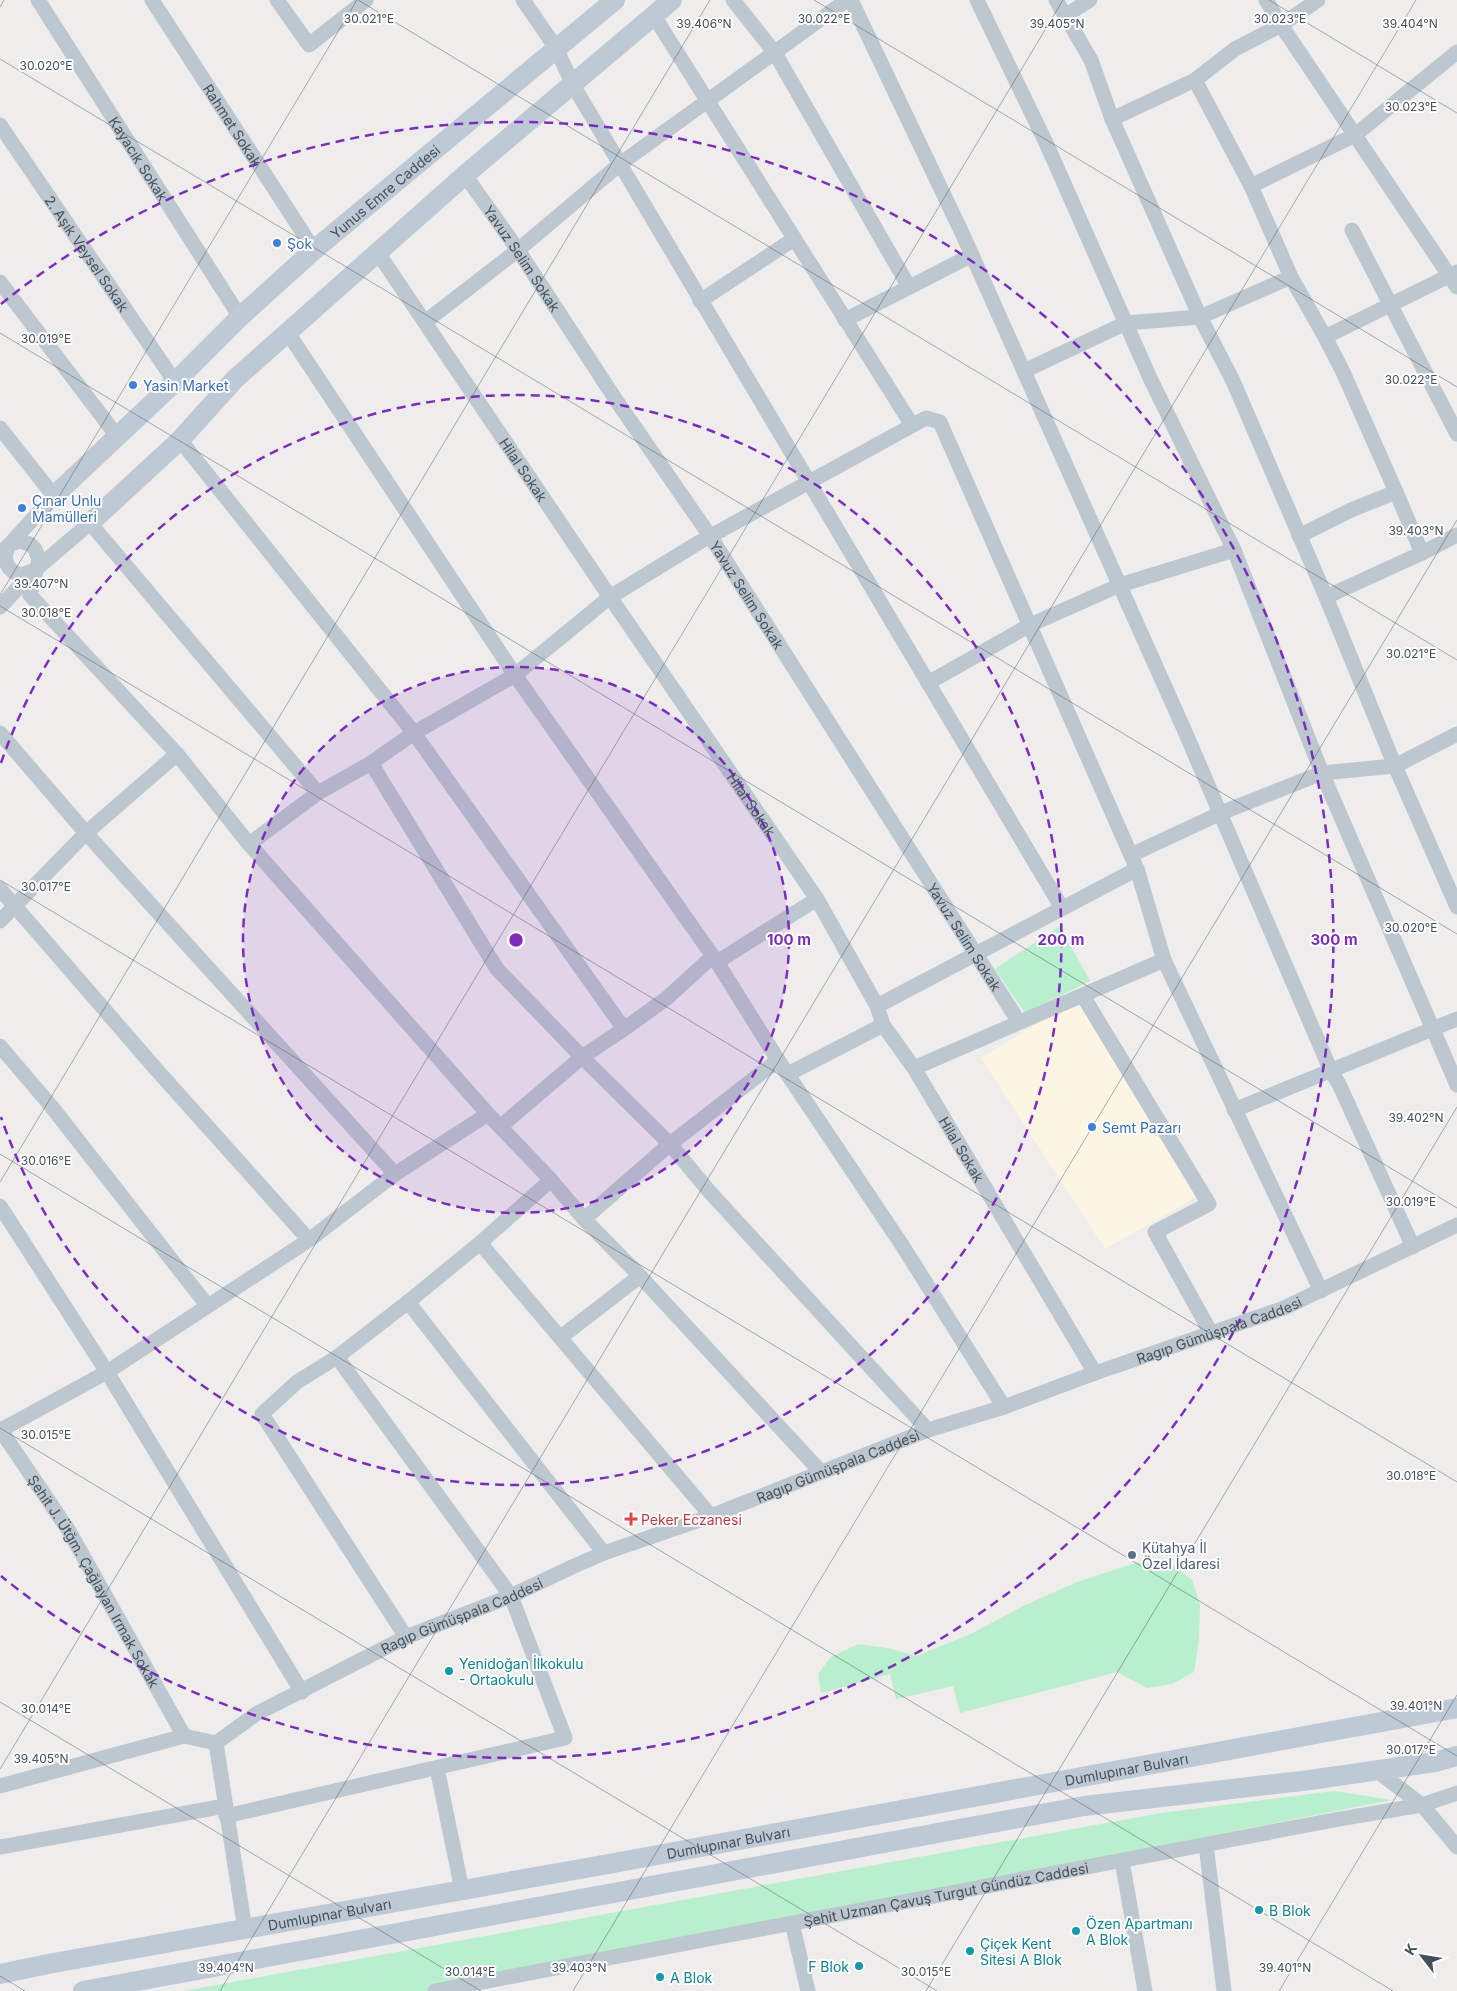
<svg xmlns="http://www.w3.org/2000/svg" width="1457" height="1991" font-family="Inter,sans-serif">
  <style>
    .commercial { fill: #fcf5e3 }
    .green { fill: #b8efcd }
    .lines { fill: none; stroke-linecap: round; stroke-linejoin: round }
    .street { stroke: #bcc7cf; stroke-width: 15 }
    .secondary { stroke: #bec9d6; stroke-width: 20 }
    .ticks { fill: none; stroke: #444f5a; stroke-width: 1; stroke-opacity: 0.45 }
    .ring { fill: none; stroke: #7b2cbf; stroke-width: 2.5; stroke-dasharray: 9 6 }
    .shop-dot { fill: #3f7fe0; stroke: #fff; stroke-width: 2 }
    .health-dot { fill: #e0444e; stroke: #fff; stroke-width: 2 }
    .service-dot { fill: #5c6f8a; stroke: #fff; stroke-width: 2 }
    .culture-dot { fill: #0f9aa8; stroke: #fff; stroke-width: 2 }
    .labels { text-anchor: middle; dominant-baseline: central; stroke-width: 4; stroke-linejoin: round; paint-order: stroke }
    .street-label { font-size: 14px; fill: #444f5a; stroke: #fff }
    .shop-label { font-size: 14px; fill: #366cbe; stroke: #fff; text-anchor: start }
    .health-label { font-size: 14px; fill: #be3a42; stroke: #fff; text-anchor: start }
    .service-label { font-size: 14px; fill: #4e5e75; stroke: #fff; text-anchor: start }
    .culture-label { font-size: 14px; fill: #0d838f; stroke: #fff; text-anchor: start }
    .ticks-label { font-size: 12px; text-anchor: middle; fill: #444f5a; stroke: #fff; stroke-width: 4; stroke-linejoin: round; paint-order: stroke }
    .centre { fill: #7b2cbf; stroke: #fff; stroke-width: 2.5 }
    .ring-label { font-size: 15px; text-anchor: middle; font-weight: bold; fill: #7b2cbf; stroke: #fff; stroke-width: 4; stroke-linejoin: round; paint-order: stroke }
  </style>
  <rect width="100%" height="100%" fill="#efecec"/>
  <polygon class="commercial" points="1083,996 1197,1197 1105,1249 981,1058"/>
  <g class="green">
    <polygon points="1060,926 1090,981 1025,1013 995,969"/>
    <polygon points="1135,1563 1170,1563 1192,1580 1200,1605 1199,1640 1194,1672 1172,1684 1147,1688 1117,1672 960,1713 953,1686 896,1699 890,1674 821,1693 818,1674 831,1657 858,1644 888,1648 916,1656 971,1634 1023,1606 1077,1582"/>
    <polygon points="1334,1791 1392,1800 426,1991 183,1991 1161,1813"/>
  </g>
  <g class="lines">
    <g class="street">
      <path id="s1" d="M38,0l202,317"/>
      <path id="s2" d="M152,0l162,250"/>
      <polyline points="277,0 309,45 366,0"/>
      <polyline points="523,0 556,48 573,85 620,164 1062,908"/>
      <polyline points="733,0 775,53 909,287"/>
      <polyline points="851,0 963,235 1183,727 1331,1071 1339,1084 1413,1247"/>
      <polyline points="977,0 1047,145 1150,378 1234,550 1322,773 1457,1085"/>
      <polyline points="1056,0 1091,60 1112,119 1200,317 1233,381 1326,597 1395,766 1457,907"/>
      <polyline points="1266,0 1281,25 1457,287"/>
      <polyline points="654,16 912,425"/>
      <polyline points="1065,16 1090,0"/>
      <polyline points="1195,80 1251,186 1291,277 1325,337 1343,372 1396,492 1351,510 1299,536"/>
      <polyline points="1112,119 1195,80 1235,49 1281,25 1318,0"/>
      <path id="s3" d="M0,125l175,257"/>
      <path id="s4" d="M465,175l53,75 98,150 94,136 309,486"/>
      <polyline points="1251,186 1355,135 1457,52"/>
      <polyline points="1352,230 1457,434"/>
      <path id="s5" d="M378,253l232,344 207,302 60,107 6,19 31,43 181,305"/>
      <polyline points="0,282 117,436"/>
      <polyline points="700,301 794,239"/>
      <polyline points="845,320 972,255"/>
      <polyline points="425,322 518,250 620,164 847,0"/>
      <polyline points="288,333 515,675 717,962 778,1060 902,1245 1004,1407"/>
      <polyline points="1325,337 1457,272"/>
      <polyline points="1024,371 1126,323 1200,317 1291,277"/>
      <path d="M0,428l54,68 -45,49c-7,13 -3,25 11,30l15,-5 55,-47 228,270"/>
      <polyline points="180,440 414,733 624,1029 582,1057 497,969 371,763"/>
      <polyline points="1396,492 1422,553"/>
      <polyline points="0,553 9,545 19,541 30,544 35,549 39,559 30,595 177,754 249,844 488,1114 551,1180 584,1219 640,1276 821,1472"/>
      <polyline points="1326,597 1422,553 1457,535"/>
      <polyline points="0,607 34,571"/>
      <polyline points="928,683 1030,625 1120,585 1234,550"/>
      <polyline points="0,733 86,833 395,1174"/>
      <polyline points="249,844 318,793 371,763 414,733 515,675 610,597 698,543 926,418 940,422 1137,869 1164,960 1321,1291"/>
      <polyline points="1131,855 1221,813 1322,773 1395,766 1457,734"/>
      <polyline points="0,889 155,1068 309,1240"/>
      <polyline points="0,921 86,833 177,754"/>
      <polyline points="717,962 817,899"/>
      <polyline points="1083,996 1209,1204 1155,1232 1211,1333"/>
      <polyline points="877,1006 1137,869"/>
      <polyline points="624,1029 667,998 713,956"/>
      <polyline points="0,1046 51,1106 207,1305"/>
      <polyline points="914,1068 1164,960"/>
      <polyline points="788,1074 883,1025"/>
      <polyline points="1234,1110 1457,1019"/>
      <polyline points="500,1127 582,1057 670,1144 708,1190 928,1430"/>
      <polyline points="0,1206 107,1372 302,1692"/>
      <polyline points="584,1219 670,1144 778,1060"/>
      <polyline points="480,1243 711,1516"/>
      <polyline points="408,1302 604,1553"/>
      <polyline points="561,1337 640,1276"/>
      <path id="s6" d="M0,1429l69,102 115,205"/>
      <polyline points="1,1430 107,1372 309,1240 395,1174 488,1114"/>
      <polyline points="406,1637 262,1414 297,1382 337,1357 408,1302 480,1243 551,1180"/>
      <polyline points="216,1743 245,1930"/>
      <polyline points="437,1768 462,1890"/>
      <polyline points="1377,1771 1422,1805 1457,1847"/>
      <path id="s7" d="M0,1786l184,-50 32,7 40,-29 150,-77 105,-41 61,-29 32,-14 107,-37 217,-86 76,-23 91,-34 189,-65 173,-83"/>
      <polyline points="226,1816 565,1738 511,1596 337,1357"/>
      <polyline points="1206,1845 1224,1991"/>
      <polyline points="0,1847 225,1806"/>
      <polyline points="1122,1861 1145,1991"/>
      <polyline points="792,1923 808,1991"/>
      <path id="s8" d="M435,1991l899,-171 88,-15 35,-12"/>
    </g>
    <g class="secondary">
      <path id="s9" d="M54,496l121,-114 65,-65 74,-67 301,-250"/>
      <polyline points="90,523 180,440 235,379 465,175 672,0"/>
      <path id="s10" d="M0,1974l48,-10 566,-101 843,-155"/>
      <polyline points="83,1991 1084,1806 1310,1780 1435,1762 1457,1756"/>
    </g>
  </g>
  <path class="ticks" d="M358,0l1099,660M814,0l643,387M1269,0l188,113M0,7l4,-7M0,59l1457,875M0,333l1457,875M0,595l357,-595M0,606l1457,876M0,880l1457,876M0,1154l1393,837M0,1182l710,-1182M0,1428l937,563M0,1702l481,289M0,1769l1063,-1769M0,1976l25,15M220,1991l1196,-1991M573,1991l884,-1471M926,1991l531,-884M1279,1991l178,-296"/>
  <circle cx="516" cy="940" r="273" fill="#7b2cbf" fill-opacity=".12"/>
  <g class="ring">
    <circle cx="516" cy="940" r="273"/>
    <path d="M1 763A545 545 0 1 1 1 1117"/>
    <path d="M1 304A818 818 0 1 1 1 1576"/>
  </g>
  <g class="shop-dot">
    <circle cx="277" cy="243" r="5"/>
    <circle cx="133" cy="385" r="5"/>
    <circle cx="22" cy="508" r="5"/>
    <circle cx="1092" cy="1127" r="5"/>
  </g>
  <path class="health-dot" d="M628.5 1511.5h5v5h5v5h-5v5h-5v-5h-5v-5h5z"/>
  <circle class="service-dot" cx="1132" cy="1555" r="5"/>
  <g class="culture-dot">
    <circle cx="449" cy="1671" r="5"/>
    <circle cx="1259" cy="1910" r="5"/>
    <circle cx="1076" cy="1931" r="5"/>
    <circle cx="970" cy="1951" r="5"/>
    <circle cx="859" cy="1966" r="5"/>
    <circle cx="660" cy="1977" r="5"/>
  </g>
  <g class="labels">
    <g class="street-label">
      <text stroke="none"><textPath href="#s2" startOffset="149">Rahmet Sokak</textPath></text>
      <text stroke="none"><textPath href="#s1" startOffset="188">Kayacık Sokak</textPath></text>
      <text stroke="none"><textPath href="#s9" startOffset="450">Yunus Emre Caddesi</textPath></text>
      <text stroke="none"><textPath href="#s3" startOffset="155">2. Aşık Veysel Sokak</textPath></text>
      <text stroke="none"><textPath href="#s4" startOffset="101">Yavuz Selim Sokak</textPath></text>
      <text stroke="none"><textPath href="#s5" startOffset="261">Hilal Sokak</textPath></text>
      <text stroke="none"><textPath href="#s4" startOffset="506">Yavuz Selim Sokak</textPath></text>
      <text stroke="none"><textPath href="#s5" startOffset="666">Hilal Sokak</textPath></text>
      <text stroke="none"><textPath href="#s4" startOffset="911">Yavuz Selim Sokak</textPath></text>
      <text stroke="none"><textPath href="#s5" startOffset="1071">Hilal Sokak</textPath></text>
      <text stroke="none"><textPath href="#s7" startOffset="1311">Ragıp Gümüşpala Caddesi</textPath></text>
      <text stroke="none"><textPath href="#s7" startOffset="906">Ragıp Gümüşpala Caddesi</textPath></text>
      <text stroke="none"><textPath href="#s6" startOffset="179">Şehit J. Ütğm. Çağlayan Irmak Sokak</textPath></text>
      <text stroke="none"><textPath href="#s7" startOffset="501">Ragıp Gümüşpala Caddesi</textPath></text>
      <text stroke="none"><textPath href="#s10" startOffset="1145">Dumlupınar Bulvarı</textPath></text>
      <text stroke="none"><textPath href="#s10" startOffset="740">Dumlupınar Bulvarı</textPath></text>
      <text stroke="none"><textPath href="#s8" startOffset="520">Şehit Uzman Çavuş Turgut Gündüz Caddesi</textPath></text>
      <text stroke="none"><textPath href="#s10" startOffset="335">Dumlupınar Bulvarı</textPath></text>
    </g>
    <g class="shop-label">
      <text x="287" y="243">Şok</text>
      <text x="143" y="385">Yasin Market</text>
      <text x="32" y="500">Çınar Unlu<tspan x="32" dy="16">Mamülleri</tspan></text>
      <text x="1102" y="1127">Semt Pazarı</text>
    </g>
    <g class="health-label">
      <text x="641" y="1519">Peker Eczanesi</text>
    </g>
    <g class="service-label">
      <text x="1142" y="1547">Kütahya İl<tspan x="1142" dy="16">Özel İdaresi</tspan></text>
    </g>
    <g class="culture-label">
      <text x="459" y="1663">Yenidoğan İlkokulu<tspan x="459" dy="16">- Ortaokulu</tspan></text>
      <text x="1269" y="1910">B Blok</text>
      <text x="1086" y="1923">Özen Apartmanı<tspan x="1086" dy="16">A Blok</tspan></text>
      <text x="980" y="1943">Çiçek Kent<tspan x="980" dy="16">Sitesi A Blok</tspan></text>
      <text x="849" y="1966" text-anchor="end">F Blok</text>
      <text x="670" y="1977">A Blok</text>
    </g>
  </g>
  <g class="ticks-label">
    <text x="1280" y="23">30.023°E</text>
    <text x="369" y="23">30.021°E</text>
    <text x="824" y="23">30.022°E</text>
    <text x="704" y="28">39.406°N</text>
    <text x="1057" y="28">39.405°N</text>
    <text x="1410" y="28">39.404°N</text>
    <text x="46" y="70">30.020°E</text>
    <text x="1411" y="111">30.023°E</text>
    <text x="46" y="343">30.019°E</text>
    <text x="1411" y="384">30.022°E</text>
    <text x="1416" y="535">39.403°N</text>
    <text x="41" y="588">39.407°N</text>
    <text x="46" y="617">30.018°E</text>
    <text x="1411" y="658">30.021°E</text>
    <text x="46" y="891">30.017°E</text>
    <text x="1411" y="932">30.020°E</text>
    <text x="1416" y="1122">39.402°N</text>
    <text x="46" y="1165">30.016°E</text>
    <text x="1411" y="1206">30.019°E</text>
    <text x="46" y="1439">30.015°E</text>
    <text x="1411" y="1480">30.018°E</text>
    <text x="1416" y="1710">39.401°N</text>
    <text x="46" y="1713">30.014°E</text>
    <text x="1411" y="1754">30.017°E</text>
    <text x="41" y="1763">39.405°N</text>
    <text x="226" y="1972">39.404°N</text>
    <text x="579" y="1972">39.403°N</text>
    <text x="1285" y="1972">39.401°N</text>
    <text x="470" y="1976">30.014°E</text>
    <text x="926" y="1976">30.015°E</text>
  </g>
  <circle cx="516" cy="940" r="8" class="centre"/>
  <g class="ring-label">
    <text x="789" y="945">100 m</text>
    <text x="1061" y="945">200 m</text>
    <text x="1334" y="945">300 m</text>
  </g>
  <g transform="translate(1422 1956) rotate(301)" stroke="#ffffff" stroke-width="4" paint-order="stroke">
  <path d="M0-4L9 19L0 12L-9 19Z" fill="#444f5a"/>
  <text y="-8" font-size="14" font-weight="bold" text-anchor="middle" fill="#444f5a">K</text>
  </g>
</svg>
